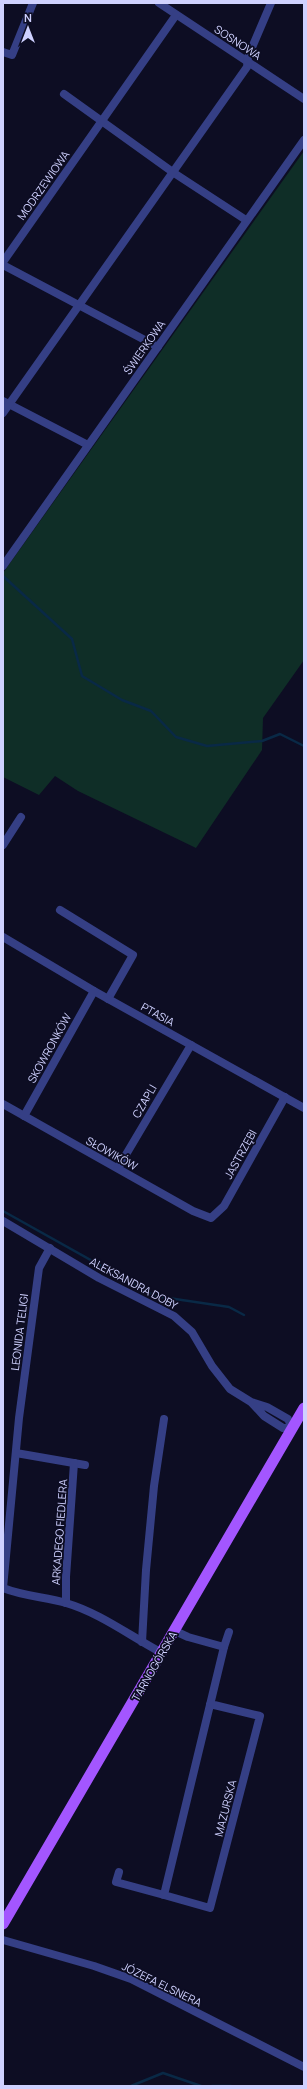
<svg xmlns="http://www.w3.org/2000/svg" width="307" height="2089" font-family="Manrope,sans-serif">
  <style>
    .green { fill: #0f2e27 }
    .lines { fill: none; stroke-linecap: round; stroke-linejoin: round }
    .stream { stroke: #092946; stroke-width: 2.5 }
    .minor { stroke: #353f85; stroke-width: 8 }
    .tertiary { stroke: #353f85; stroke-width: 8 }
    .primary { stroke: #a356ff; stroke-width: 11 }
    .labels { text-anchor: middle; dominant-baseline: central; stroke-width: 3.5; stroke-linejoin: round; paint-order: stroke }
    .street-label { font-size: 11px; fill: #cfd1ff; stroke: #0d0d23 }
  </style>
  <rect width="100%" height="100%" fill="#0d0d23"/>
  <polygon class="green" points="304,151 304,660 263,718 262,750 196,848 78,791 55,776 39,795 3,777 3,573"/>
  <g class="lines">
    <g class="stream">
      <polyline points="3,576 72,639 82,676 122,700 151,711 176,737 207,746 262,741 280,734 304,746"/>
      <polyline points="3,1211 155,1296 229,1307 244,1315"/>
      <polyline points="131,2086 163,2073 201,2086"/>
      <polyline points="212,2086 231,2086"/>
    </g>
    <g class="minor">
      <polyline points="159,3 304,99"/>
      <polyline points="3,52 12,55 33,3"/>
      <polyline points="64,94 174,173 246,220"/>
      <polyline points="3,262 176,15"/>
      <polyline points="3,265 158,347"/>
      <polyline points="3,401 88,445"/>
      <polyline points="3,413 247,67 248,57 271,3"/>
      <polyline points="3,566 304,140"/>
      <polyline points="3,845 21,817"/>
      <polyline points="60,910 133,955 108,999"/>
      <polyline points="3,937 94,991 304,1108"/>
      <polyline points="3,1104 193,1211 211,1218 224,1206 285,1097"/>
      <polyline points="24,1116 94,991"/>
      <polyline points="118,1168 191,1045"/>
      <polyline points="3,1221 99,1278 174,1316 192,1332 212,1366 230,1389 251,1402 264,1416 283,1428 292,1428 288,1419 267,1407 251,1402"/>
      <path d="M50,1248l-11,20 -20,150 -16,170c20,8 42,9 63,15 34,10 64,33 96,50"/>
      <polyline points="16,1453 85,1465"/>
      <polyline points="66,1603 66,1577 74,1463"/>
      <polyline points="175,1631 188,1637 224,1647 164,1895 210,1908 260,1716 210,1704"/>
      <polyline points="142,1642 146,1570 154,1486 164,1419"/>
      <polyline points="224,1647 229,1632"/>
      <polyline points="119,1872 116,1882 164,1895"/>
    </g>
    <polyline class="tertiary" points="3,1940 94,1966 131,1979 304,2067"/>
    <polyline class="primary" points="3,1924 304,1408"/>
  </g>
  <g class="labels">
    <g class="street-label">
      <text transform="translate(238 42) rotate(33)">SOSNOWA</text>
      <text transform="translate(43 185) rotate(-55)">MODRZEWIOWA</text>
      <text transform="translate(144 347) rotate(-55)">ŚWIERKOWA</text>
      <text transform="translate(158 1014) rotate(29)">PTASIA</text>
      <text transform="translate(49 1048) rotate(-61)">SKOWRONKÓW</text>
      <text transform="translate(144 1101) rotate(-60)">CZAPLI</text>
      <text transform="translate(112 1153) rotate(29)">SŁOWIKÓW</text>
      <text transform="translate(240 1154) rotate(-61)">JASTRZĘBI</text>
      <text transform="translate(134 1283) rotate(28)">ALEKSANDRA DOBY</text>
      <text transform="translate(19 1332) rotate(-83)">LEONIDA TELIGI</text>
      <text transform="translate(59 1532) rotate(-86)">ARKADEGO FIEDLERA</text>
      <text transform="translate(154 1666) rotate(-60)">TARNOGÓRSKA</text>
      <text transform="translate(225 1808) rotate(-76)">MAZURSKA</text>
      <text transform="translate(162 1984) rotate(26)">JÓZEFA ELSNERA</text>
    </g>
  </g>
  <rect width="307" height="2089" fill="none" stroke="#cfd1ff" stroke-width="8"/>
  <g transform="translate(28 28)" stroke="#0d0d23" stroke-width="3" paint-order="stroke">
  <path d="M0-3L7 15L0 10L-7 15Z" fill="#cfd1ff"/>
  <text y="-6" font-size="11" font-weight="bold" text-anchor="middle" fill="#cfd1ff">N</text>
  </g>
</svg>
